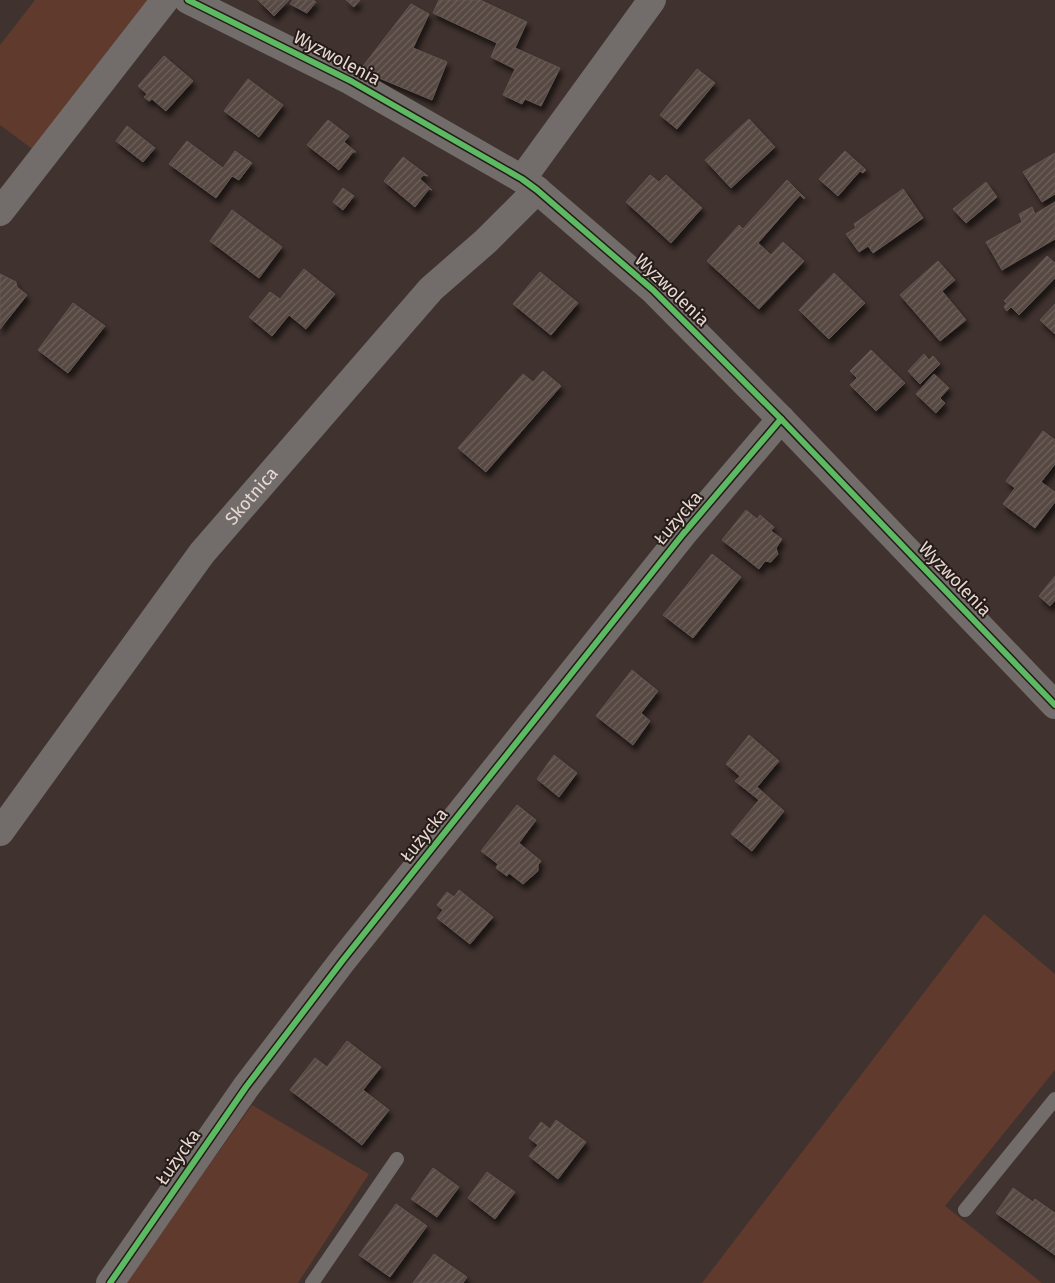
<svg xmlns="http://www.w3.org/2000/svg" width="1055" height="1283" font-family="'Fira Sans',sans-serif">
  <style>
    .grass { fill: #5f3a2d }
    .building { fill: url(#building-hatch); stroke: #625652; filter: url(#shadow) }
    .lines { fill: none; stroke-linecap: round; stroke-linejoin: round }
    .lane { stroke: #726d6b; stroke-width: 14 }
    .street { stroke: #726d6b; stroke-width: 28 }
    .cycleway-casing { stroke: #251b17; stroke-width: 9 }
    .cycleway { stroke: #5cba63; stroke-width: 6 }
    .labels { text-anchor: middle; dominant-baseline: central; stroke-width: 4; stroke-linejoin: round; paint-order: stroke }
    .street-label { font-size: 18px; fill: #e7d8d3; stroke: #251b17 }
  </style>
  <defs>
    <pattern id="building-hatch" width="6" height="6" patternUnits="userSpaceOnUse" patternTransform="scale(1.25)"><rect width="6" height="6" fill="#574843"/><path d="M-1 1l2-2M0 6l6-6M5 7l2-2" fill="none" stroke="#6f625d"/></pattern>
    <filter id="shadow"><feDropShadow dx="3" dy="5.5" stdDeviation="2.5" flood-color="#0009"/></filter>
  </defs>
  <rect width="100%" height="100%" fill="#40322e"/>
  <g class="grass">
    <polygon points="35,0 151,0 35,151 0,125 0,45"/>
    <polygon points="984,914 1055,974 1055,1070 945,1206 1042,1283 702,1283"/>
    <polygon points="252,1105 369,1174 298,1283 125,1283"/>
  </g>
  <g class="building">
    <polygon points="258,0 289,0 274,16"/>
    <polygon points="293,0 313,0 316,2 307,13 290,4"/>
    <polygon points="346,0 360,0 354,7"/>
    <polygon points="439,0 480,0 527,22 515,48 560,68 541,106 525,99 522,104 503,95 515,69 491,57 497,43 433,13"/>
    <polygon points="411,4 429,14 413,48 447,62 432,100 360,70"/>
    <polygon points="164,56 193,81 166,111 152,99 149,101 144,97 147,94 138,86"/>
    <polygon points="697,69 715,83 677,129 660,115"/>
    <polygon points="248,79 283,105 259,137 224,111"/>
    <polygon points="749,119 775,147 731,188 705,160"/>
    <polygon points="328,120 349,136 344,142 356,152 353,152 339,170 307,145"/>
    <polygon points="127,126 155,148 143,162 116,141"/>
    <polygon points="187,141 223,168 235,151 252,163 239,180 232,176 216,198 169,164"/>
    <polygon points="845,151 866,170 863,173 860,171 838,196 819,179"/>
    <polygon points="1055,153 1055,194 1042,202 1023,172"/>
    <polygon points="403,157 428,176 423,175 420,179 432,190 429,189 415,207 384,181"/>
    <polygon points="650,175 659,182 666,175 702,208 671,243 626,202"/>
    <polygon points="787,180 805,198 804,199 800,195 758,243 771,255 783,242 804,261 759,309 707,261 739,225 743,229"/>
    <polygon points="986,182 997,197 966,223 953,209"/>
    <polygon points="343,188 354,196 343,210 333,202"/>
    <polygon points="903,189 923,218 873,253 868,246 859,252 846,234 856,228 854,224"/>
    <polygon points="1055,202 1055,239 1002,270 986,242 1022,222 1019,214 1032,207 1035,214"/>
    <polygon points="232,210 282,247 259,278 210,241"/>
    <polygon points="1047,256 1055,263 1055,278 1019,315 1011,307 1007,311 1004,307 1007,303 1004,301"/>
    <polygon points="938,261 955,280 942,291 966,320 940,341 900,295"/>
    <polygon points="304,269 335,294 306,329 289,315 272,336 249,317 270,292 280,299"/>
    <polygon points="540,272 578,303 551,335 513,304"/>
    <polygon points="834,273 865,303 829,339 799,310"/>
    <polygon points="0,274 16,282 17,287 27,295 0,329"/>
    <polygon points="73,303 105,326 68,373 38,350"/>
    <polygon points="1055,304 1055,334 1040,320"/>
    <polygon points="871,350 905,383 876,411 850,385 857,378 850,371"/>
    <polygon points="924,354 929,360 933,356 940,364 920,384 908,371"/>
    <polygon points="543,371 561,386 486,472 458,448 523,374 533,382"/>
    <polygon points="934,374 949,388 940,398 945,403 936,413 916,394"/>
    <polygon points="1043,431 1055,440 1055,464 1041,482 1055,492 1055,502 1035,528 1003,504 1015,488 1006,481"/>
    <polygon points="746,510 757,519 760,515 774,527 771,531 782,539 776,548 778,554 771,562 765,561 759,569 722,540"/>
    <polygon points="712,554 741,577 693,638 663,615"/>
    <polygon points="1055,576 1055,600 1050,606 1039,596"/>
    <polygon points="632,670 658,691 641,713 650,721 633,745 596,716"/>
    <polygon points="749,735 779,761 757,787 784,811 752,851 731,834 759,800 735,781 740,776 726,764"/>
    <polygon points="554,755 577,773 559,797 537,779"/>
    <polygon points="517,805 536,820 519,843 541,861 538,865 538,871 523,884 509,873 507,876 496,868 498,864 481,851"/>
    <polygon points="459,890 493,917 470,944 437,918 443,910 437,905 447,892 454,897"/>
    <polygon points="347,1041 381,1067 363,1090 389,1110 362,1145 290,1090 315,1058 327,1067"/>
    <polygon points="556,1120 586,1142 558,1179 529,1156 538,1145 529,1138 541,1122 550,1129"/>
    <polygon points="433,1168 459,1187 437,1217 411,1199"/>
    <polygon points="487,1172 515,1192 495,1219 468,1198"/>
    <polygon points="1013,1188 1033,1202 1035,1199 1055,1213 1055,1255 996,1213"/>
    <polygon points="396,1204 427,1226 390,1277 359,1255"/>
    <polygon points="434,1254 467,1277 463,1283 413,1283"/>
  </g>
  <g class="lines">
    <g class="lane">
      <polyline points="965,1210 1055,1099"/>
      <polyline points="312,1283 397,1159"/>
    </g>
    <g class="street">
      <polyline points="188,0 351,81 522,179 537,190 653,290 781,419 1055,705"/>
      <polyline points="522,179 652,0"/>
      <polyline points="0,212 165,0"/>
      <path id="s1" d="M0,832l202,-279 229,-264 55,-48 51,-51"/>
      <polyline points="110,1283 246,1087 343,960 683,534 781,419"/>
    </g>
    <defs>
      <g id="cycleway">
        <polyline points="188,0 351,81 522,179 537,190 653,290 781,419 1055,705"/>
        <polyline points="110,1283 246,1087 343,960 683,534 781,419"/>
      </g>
    </defs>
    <use href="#cycleway" class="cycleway-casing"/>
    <use href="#cycleway" class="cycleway"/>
  </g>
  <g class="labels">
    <g class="street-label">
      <text transform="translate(337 58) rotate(28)">Wyzwolenia</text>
      <text transform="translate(672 290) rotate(44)">Wyzwolenia</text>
      <text stroke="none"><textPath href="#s1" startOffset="420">Skotnica</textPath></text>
      <text transform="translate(678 518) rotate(-50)">Łużycka</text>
      <text transform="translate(955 579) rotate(46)">Wyzwolenia</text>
      <text transform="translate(424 835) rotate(-51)">Łużycka</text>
      <text transform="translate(178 1157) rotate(-55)">Łużycka</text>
    </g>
  </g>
</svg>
